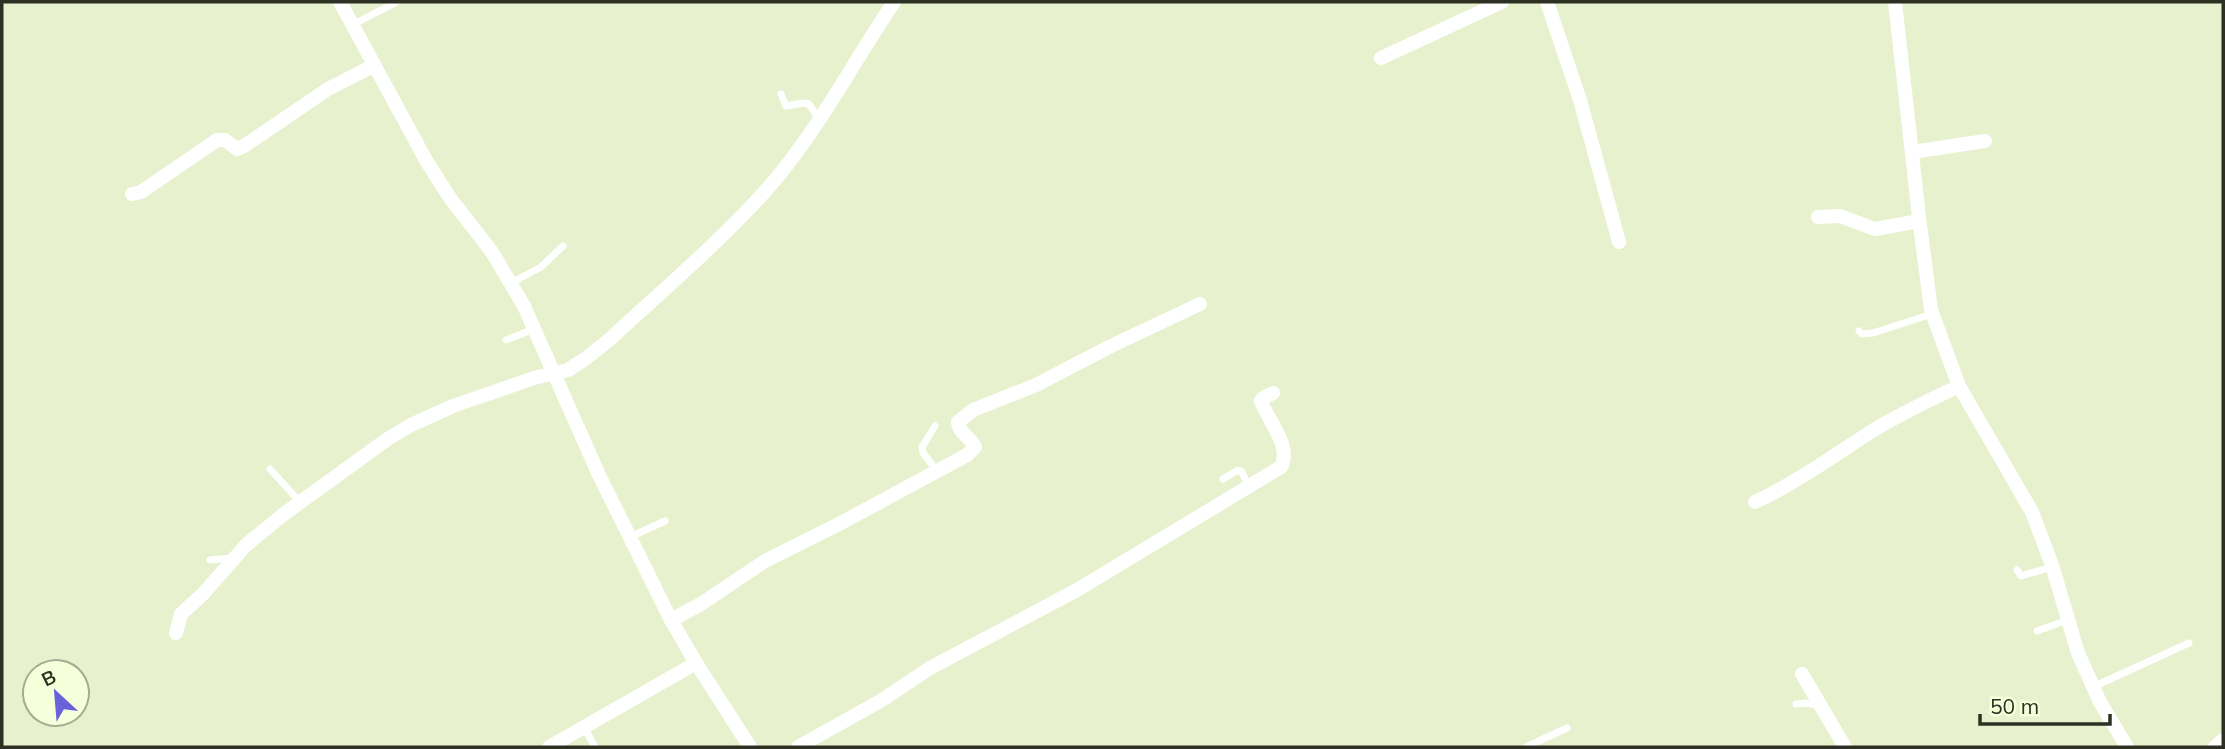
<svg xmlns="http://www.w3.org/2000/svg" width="2225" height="749" font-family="Mulish,sans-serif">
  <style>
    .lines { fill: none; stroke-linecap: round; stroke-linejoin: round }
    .service { stroke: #fff; stroke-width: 7 }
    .minor { stroke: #fff; stroke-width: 14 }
  </style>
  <rect width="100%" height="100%" fill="#e8f1cd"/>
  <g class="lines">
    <g class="service">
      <polyline points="352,25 397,2"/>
      <polyline points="781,94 786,106 803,103 809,104 818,118"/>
      <polyline points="511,283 541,267 563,246"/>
      <polyline points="1859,331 1862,334 1873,333 1932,314"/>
      <polyline points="506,340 534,329"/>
      <polyline points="935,426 922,447 923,453 937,471"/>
      <polyline points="270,469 300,502"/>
      <polyline points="1223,479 1238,470 1241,471 1249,486"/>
      <polyline points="630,537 665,521"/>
      <polyline points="210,560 233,558"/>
      <polyline points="2017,570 2021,576 2052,567"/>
      <polyline points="2037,631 2067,620"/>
      <polyline points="2093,687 2189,643"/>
      <polyline points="1796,704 1805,703 1818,705"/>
      <polyline points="584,727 595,747"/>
      <polyline points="1526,747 1567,728"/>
    </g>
    <g class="minor">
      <polyline points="340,2 427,162 450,198 492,252 524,306 599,475 671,620 696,663 549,747"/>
      <polyline points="1547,2 1580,100 1619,242"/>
      <polyline points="1895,2 1919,217 1931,310 1959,386 2032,512 2052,565 2078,653 2100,702 2127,747"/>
      <polyline points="1381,58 1502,2"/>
      <polyline points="1912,152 1985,141"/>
      <polyline points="132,194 141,192 217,140 225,140 237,149 244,146 328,89 373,66"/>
      <polyline points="1818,217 1840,216 1875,229 1919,221"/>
      <path d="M1755,502c44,-21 77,-45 117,-71 28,-17 58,-31 87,-45"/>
      <path d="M671,620l30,-16 64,-43 74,-37 128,-69 8,-8c-4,-10 -16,-13 -17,-25l15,-12 63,-25 75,-39 89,-42"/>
      <path d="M176,633l5,-19 22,-20 43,-49 38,-31 105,-76 22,-13 42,-19 81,-28 34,-8 17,-11 24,-19c56,-52 116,-102 166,-160 46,-55 79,-119 119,-178"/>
      <polyline points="696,663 750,747"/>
      <polyline points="1802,674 1845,747"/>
      <path d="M798,747l84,-47 48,-32 147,-78 204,-123c11,-21 -13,-46 -20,-66l2,-3 10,-5"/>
      <polyline points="2215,747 2223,740"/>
    </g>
  </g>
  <rect width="2225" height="749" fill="none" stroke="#2d3023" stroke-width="7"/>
  <g transform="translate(56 693) rotate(334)"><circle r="33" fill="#f5ffda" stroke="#a5ac91" stroke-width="2"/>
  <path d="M0-5L12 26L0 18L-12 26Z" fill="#6961da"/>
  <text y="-10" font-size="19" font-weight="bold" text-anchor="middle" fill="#2d3023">B</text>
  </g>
  <path d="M1980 714v10h130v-10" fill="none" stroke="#2d3023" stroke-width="3.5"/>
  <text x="1990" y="714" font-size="21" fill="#2d3023" stroke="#f5ffda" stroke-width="5" paint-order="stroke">50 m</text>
</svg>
